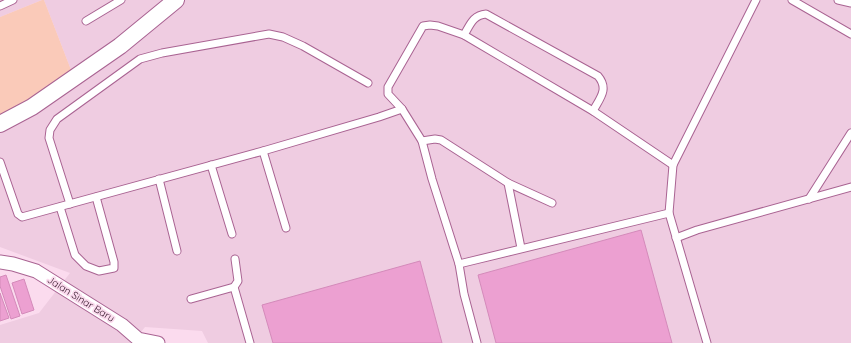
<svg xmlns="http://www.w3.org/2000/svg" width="851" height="343" font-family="Quicksand,sans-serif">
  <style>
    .built { fill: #efcce1 }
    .green { fill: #facab9 }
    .building { fill: #eca0d1; stroke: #d48aba }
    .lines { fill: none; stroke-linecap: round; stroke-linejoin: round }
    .service-casing { stroke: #a96392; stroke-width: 9 }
    .minor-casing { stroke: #a96392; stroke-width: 15 }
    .tertiary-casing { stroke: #a96392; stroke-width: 18 }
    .service { stroke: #fff; stroke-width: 7 }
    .minor { stroke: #fff; stroke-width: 13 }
    .tertiary { stroke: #fff; stroke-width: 16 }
    .labels { text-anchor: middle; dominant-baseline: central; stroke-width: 3.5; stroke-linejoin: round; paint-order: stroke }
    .street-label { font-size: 10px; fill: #3e2134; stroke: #fbdbee }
  </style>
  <rect width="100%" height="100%" fill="#fbdbee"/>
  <g class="built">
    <polygon points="0,0 42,0 0,17"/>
    <polygon points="44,0 851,0 851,343 208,343 202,331 145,327 132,343 0,343 0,325 39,313 70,273 0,247 0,120 73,75"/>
  </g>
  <polygon class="green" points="42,0 44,0 73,75 0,120 0,17"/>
  <g class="building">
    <polygon points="641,230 672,343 496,343 478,275"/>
    <polygon points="420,261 442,343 273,343 262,305"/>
    <polygon points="6,275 20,316 11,319 0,286 0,277"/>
    <polygon points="24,279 34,310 22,314 12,283"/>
    <polygon points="0,293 9,318 0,321"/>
  </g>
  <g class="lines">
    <defs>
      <g id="service">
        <polyline points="792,0 851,34"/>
        <polyline points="838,0 851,3"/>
        <polyline points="0,6 13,0"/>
        <polyline points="86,21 121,0"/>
        <path d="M464,35c6,-10 9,-20 22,-21l112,62c11,13 2,22 -5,35"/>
        <polyline points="422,141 435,139 441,140 508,183 552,203"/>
        <polyline points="263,151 286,228"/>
        <polyline points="0,162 18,214 22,217 263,151 379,117 402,109"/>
        <polyline points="211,165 232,234"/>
        <polyline points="159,179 177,251"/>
        <polyline points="508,183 521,248"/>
        <polyline points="809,199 851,133"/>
        <polyline points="70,204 49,138 50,130 57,119 140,59 162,53 269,34 283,37 303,46 368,83"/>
        <polyline points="60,207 75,255 86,266 99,271 114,268 114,262 96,197"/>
        <polyline points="676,238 697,230 851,187"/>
        <polyline points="459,264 669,213"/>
        <polyline points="234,287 250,343"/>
        <polyline points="191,299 234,287 238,281 235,259"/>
        <polyline points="477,343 464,294 459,264 432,179 422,141 402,109 388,94 388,87 423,26 430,25 438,26 464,35 593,111 673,165"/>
        <polyline points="707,343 669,213 673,165 756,0"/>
      </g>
      <polyline id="minor" points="0,262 13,264 36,271 122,325 138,339 158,343"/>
      <polyline id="tertiary" points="0,124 32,107 120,46 176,0"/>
    </defs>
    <use href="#service" class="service-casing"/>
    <use href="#minor" class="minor-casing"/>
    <use href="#tertiary" class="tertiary-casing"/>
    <use href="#service" class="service"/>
    <use href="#minor" class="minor"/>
    <use href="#tertiary" class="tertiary"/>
  </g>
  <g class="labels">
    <g class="street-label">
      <text transform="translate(81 299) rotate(32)">Jalan Sinar Baru</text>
    </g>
  </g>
</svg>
